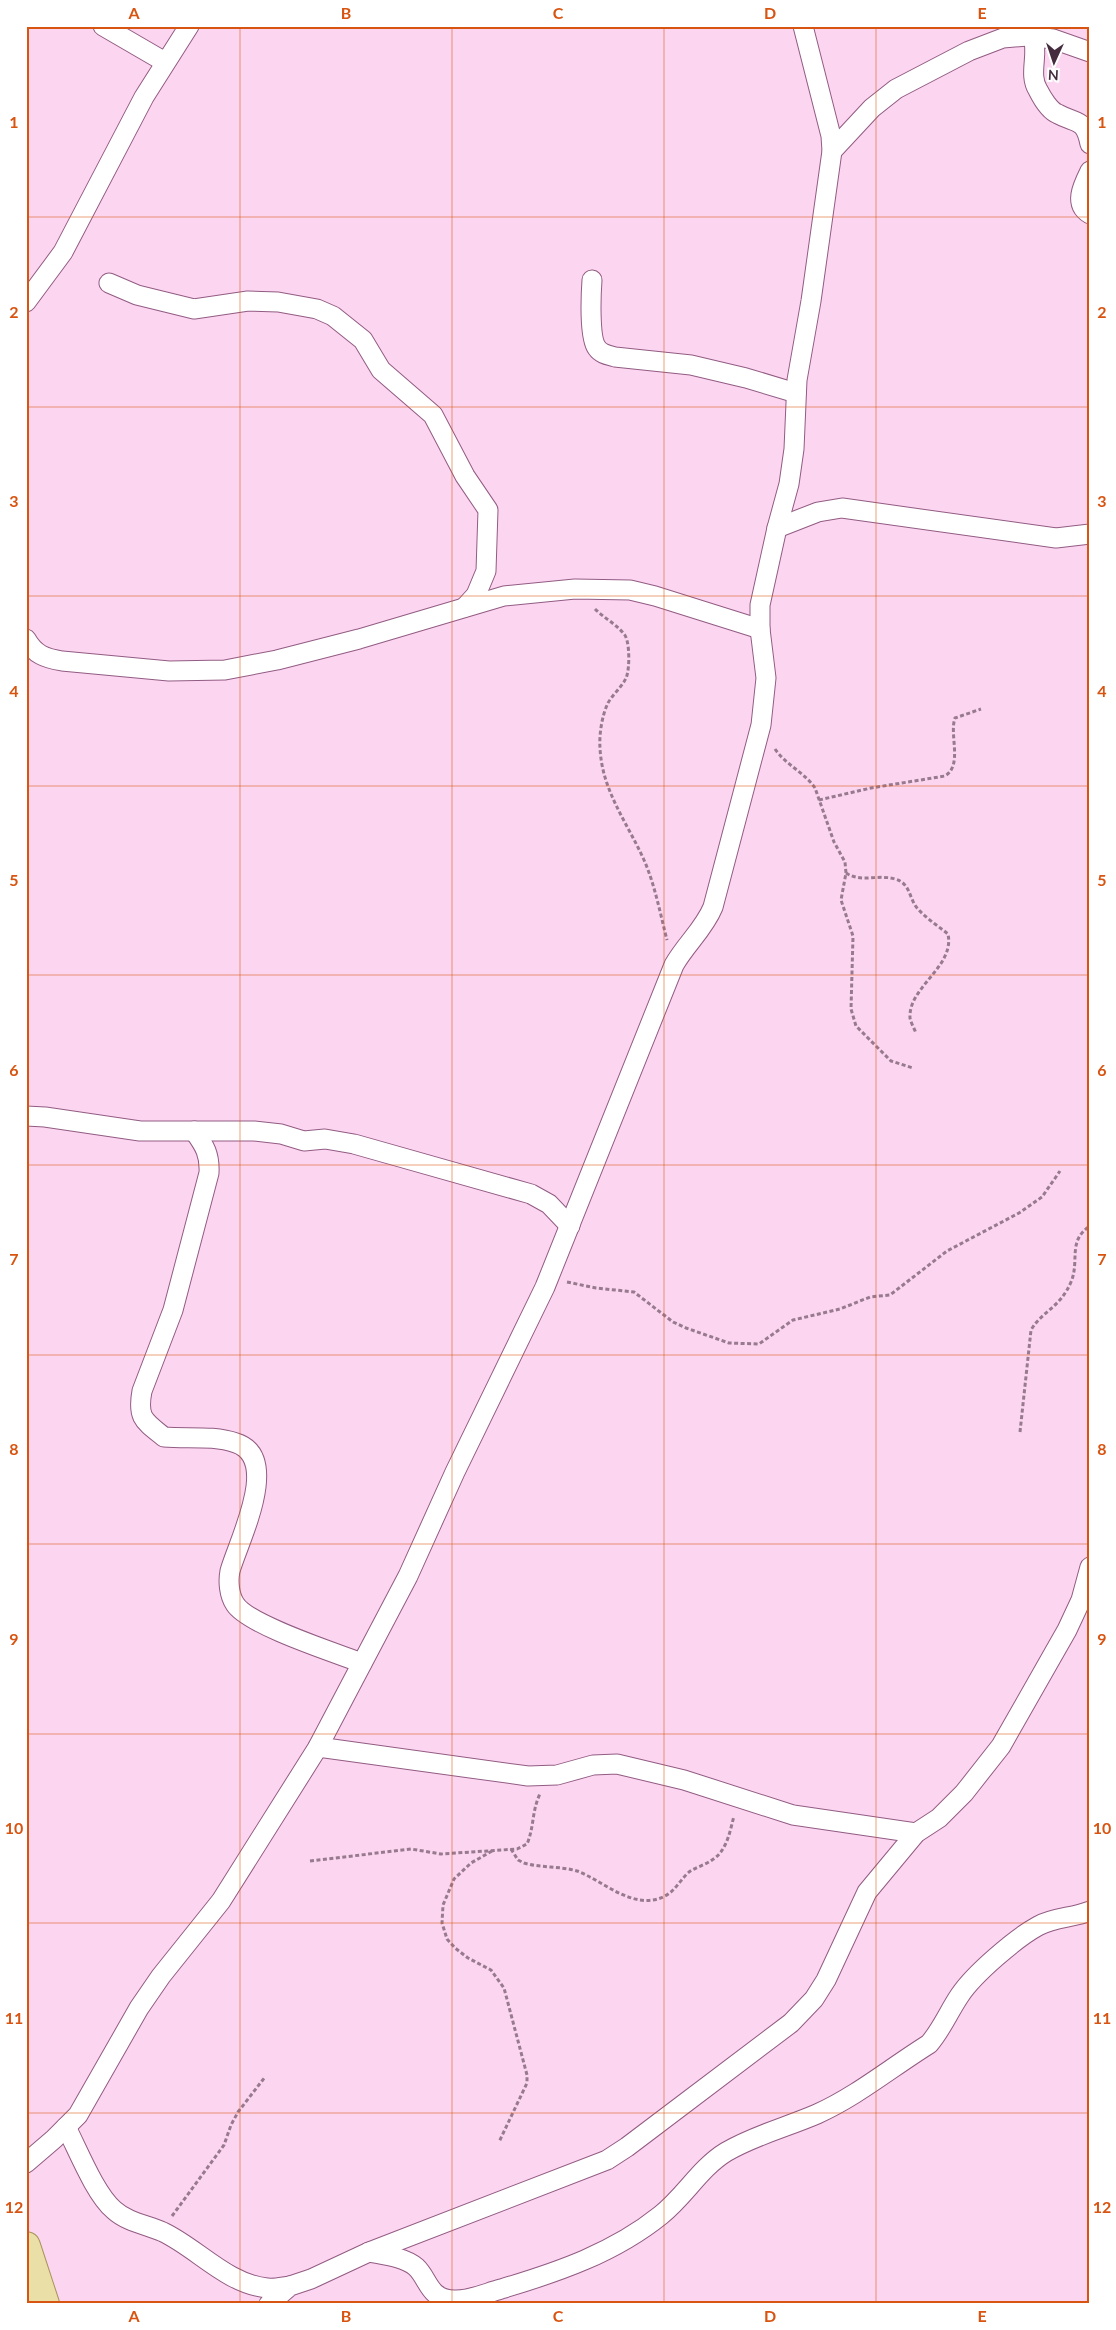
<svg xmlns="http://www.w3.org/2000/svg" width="1116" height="2330" font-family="Lato,sans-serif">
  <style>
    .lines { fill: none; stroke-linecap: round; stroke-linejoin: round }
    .street-casing { stroke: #925b83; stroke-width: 21 }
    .primary-casing { stroke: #a8935d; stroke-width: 30 }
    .path { stroke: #987a8f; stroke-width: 3; stroke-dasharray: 4 2.5; stroke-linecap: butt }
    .street { stroke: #fff; stroke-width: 19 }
    .primary { stroke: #ebdfa8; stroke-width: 28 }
    .grid { fill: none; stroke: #d85411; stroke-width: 1; stroke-opacity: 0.55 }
    .neatline { fill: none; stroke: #d85411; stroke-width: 2 }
    .grid-label { font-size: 16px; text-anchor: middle; font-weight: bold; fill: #d85411 }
  </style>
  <rect width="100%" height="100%" fill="#fcd6f0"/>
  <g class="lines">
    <defs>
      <g id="street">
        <polyline points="103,26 165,62"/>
        <path d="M1033,37c6,18 -5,37 5,53 4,8 12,21 20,24 18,10 27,4 32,30"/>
        <polyline points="832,151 872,108 896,89 969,51 1003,38 1028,36 1053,39 1090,52"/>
        <path d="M1090,171c-7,14 -17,33 0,43"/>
        <path d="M592,280c-1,14 -3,58 5,68 4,6 11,7 18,9l76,8 55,13 50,15"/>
        <polyline points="109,283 137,295 194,309 248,301 278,302 317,309 333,316 363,340 381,370 433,415 465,476 488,510 486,571 476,595 465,607"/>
        <polyline points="26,302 63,252 144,97 189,26"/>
        <polyline points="777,528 818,512 842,508 1056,538 1090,534"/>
        <path d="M26,639c9,16 19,19 36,22l107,10 56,-1 52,-10 82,-21 145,-43 71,-7 55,1 25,6 105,33"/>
        <polyline points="26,1116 45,1117 140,1131 254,1131 281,1134 304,1141 325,1139 354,1144 531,1194 549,1204 570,1226"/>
        <path d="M194,1131c11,15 16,24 15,42l-36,137 -31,81c-5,27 2,30 22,46 24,2 49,-2 72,6 46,15 2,99 -6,128 -2,10 -1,24 5,33 13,21 101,49 127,59"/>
        <polyline points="318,1747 528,1776 557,1775 593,1765 617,1764 684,1780 793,1815 916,1833"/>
        <path d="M66,2127c12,23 29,67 48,83 13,12 33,15 49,22 34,16 64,52 104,56 7,1 15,-1 23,-2"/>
        <path d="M26,2163l28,-24 24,-24 61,-107 22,-32 60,-75 97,-154 90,-171 47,-104 90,-185 129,-322c12,-21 30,-36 39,-58l48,-182 5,-47 -6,-49v-24l17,-77 12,-44 5,-35 3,-69 14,-79 21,-150 -1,-15 -28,-110"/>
        <path d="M369,2252c15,3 35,5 47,15 13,12 12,32 38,33 15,1 32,-7 47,-11 57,-17 113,-36 160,-74 24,-19 39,-47 65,-63 29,-17 61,-25 91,-38 40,-18 75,-47 112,-70 13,-15 20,-33 31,-49 14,-21 56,-57 78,-69 16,-9 35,-8 52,-15"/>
        <polyline points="269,2304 290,2286 311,2279 369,2252 607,2160 627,2147 791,2023 814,1999 826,1980 867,1892 916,1833 939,1818 964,1793 1001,1746 1067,1630 1081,1600 1090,1567"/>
      </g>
      <polyline id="primary" points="26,2246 45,2304"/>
    </defs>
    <use href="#street" class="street-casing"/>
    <use href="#primary" class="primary-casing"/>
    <g class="path">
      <path d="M595,609c9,9 21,15 29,25 6,6 6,36 2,44 -4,9 -13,16 -18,25 -6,12 -9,32 -8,45 2,43 27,74 44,112 11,25 16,53 23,80"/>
      <path d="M775,749c11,16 30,24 40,39l19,54 11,20 1,11 -5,27 12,36 -2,73 5,17 35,35 22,7"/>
      <path d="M819,800l52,-12 74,-12c18,-11 4,-41 10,-58l26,-9"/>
      <path d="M846,873c15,10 33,1 49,6 16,4 14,21 23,30 8,9 20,17 30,25 7,33 -40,53 -38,84 1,5 4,10 6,15"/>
      <polyline points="567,1282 596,1288 634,1292 673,1322 686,1328 729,1343 759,1344 793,1320 840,1309 870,1297 890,1295 947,1251 1019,1213 1032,1204 1042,1197 1060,1171"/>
      <path d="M1020,1432l11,-102c11,-19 29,-22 40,-48 9,-21 -4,-41 19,-56"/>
      <path d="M511,1849l7,11 6,3c17,5 36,3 53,8 27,10 57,41 88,25 10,-5 15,-16 24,-24 7,-5 16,-7 23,-12 15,-9 18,-29 22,-44"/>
      <polyline points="492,1851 471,1863 454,1879 443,1905 442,1923 447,1939 455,1948 468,1958 491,1970 504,1988 527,2075 527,2083 499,2142"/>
      <path d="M310,1861l101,-12 30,5 76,-5 10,-5c7,-16 5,-34 13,-50"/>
      <polyline points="172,2216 224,2145 231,2125 238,2112 265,2077"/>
    </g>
    <use href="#street" class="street"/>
    <use href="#primary" class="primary"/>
  </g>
  <path class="grid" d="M240,26v2278M452,26v2278M664,26v2278M876,26v2278M26,217h1064M26,407h1064M26,596h1064M26,786h1064M26,975h1064M26,1165h1064M26,1355h1064M26,1544h1064M26,1734h1064M26,1923h1064M26,2113h1064"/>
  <rect width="1116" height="2330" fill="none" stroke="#ffffff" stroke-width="55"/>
  <g transform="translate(1054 62) rotate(183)" stroke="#ffffff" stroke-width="4" paint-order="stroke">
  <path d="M0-4L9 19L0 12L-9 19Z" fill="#442c3e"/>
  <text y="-8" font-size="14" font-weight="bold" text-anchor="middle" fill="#442c3e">N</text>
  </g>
  <rect x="28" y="28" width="1060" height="2274" class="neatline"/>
  <g class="grid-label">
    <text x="134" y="19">A</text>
    <text x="346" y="19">B</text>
    <text x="558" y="19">C</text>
    <text x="770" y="19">D</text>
    <text x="982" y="19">E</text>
    <text x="14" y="128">1</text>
    <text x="1102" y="128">1</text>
    <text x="14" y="318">2</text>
    <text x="1102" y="318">2</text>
    <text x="14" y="507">3</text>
    <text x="1102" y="507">3</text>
    <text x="14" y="697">4</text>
    <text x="1102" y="697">4</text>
    <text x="14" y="886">5</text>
    <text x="1102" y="886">5</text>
    <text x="14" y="1076">6</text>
    <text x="1102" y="1076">6</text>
    <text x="14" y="1265">7</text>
    <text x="1102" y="1265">7</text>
    <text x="14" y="1455">8</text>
    <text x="1102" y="1455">8</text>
    <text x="14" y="1645">9</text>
    <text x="1102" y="1645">9</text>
    <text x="14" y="1834">10</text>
    <text x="1102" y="1834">10</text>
    <text x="14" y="2024">11</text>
    <text x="1102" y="2024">11</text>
    <text x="14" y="2213">12</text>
    <text x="1102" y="2213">12</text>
    <text x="134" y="2322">A</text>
    <text x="346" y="2322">B</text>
    <text x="558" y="2322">C</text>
    <text x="770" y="2322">D</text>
    <text x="982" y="2322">E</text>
  </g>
</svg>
